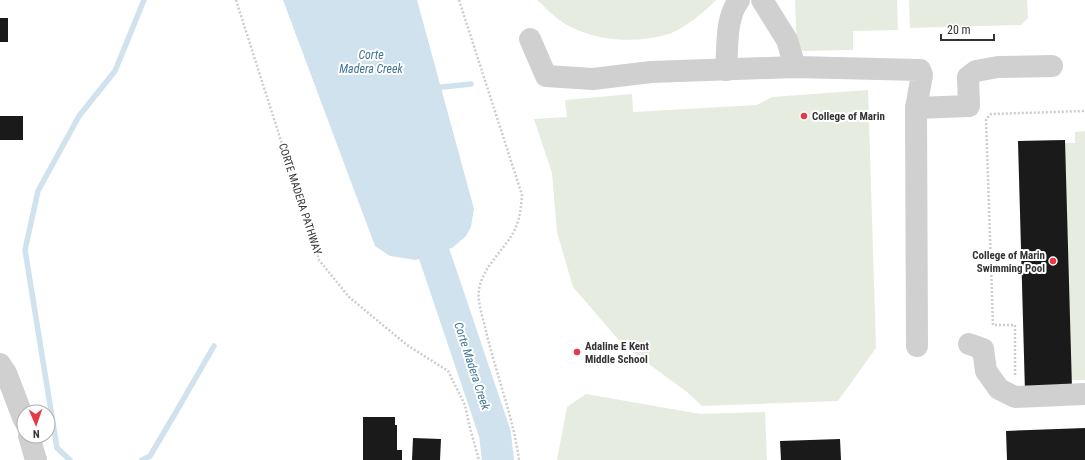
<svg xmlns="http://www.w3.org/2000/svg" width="1085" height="460" font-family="'Roboto Condensed',sans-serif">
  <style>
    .green { fill: #e6ecdf }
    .water { fill: #cfe2ee }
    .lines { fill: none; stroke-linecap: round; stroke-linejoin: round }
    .stream { stroke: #cfe2ee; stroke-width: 5.5 }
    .river { stroke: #cfe2ee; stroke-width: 32 }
    .building { fill: #1a1a1a }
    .path { stroke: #cdcdcd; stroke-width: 2.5; stroke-dasharray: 2 2; stroke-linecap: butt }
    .minor { stroke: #d0d0d0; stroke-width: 22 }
    .poi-dot { fill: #e63946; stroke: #fff; stroke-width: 1.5 }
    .labels { text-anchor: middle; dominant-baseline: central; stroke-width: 4; stroke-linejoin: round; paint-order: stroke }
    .poi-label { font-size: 11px; font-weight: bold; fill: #333; stroke: #fff; text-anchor: start }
    .street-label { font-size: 11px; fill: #333; stroke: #fff }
    .water-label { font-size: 12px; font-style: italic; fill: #3f7597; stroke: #fff }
  </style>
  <rect width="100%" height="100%" fill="#fff"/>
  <g class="green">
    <path d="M537,0h179c-10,11 -33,29 -47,34 -30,9 -67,8 -96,-6 -14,-6 -25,-18 -36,-28z"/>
    <polygon points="795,0 897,0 898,30 853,31 853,50 797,51"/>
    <polygon points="909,0 1027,0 1028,18 1021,25 910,28"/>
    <polygon points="868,90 876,348 838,401 702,406 687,392 623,345 573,287 557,232 552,173 534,119 567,117 565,100 632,94 633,112 757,105 772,97"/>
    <polygon points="1085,131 1085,380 1072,380 1072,389 1025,391 1018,141 1065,140 1065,143 1075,143 1075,132"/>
    <polygon points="586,394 700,414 765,412 767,460 557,460 567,407"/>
  </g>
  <polygon class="water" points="283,0 417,0 474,209 471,227 466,236 452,248 433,253 416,260 390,256 375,246"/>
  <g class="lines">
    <g class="stream">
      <polyline points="433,88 471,84"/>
      <polyline points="70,460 57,448 25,250 38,191 79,116 115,71 144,0"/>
      <polyline points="142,460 150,456 176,412 214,346"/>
    </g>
    <polyline class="river" points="420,212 495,434 498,460"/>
  </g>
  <g class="building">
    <rect x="0" y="18" width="8" height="24"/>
    <rect x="0" y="116" width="23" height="24"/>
    <polygon points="1065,140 1072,389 1025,391 1018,141"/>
    <polygon points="363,417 395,417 395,425 397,425 397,450 402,450 402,460 363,460"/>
    <polygon points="1085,428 1085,460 1007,460 1006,431"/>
    <polygon points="413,438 441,439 440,460 412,460"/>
    <polygon points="840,439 841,460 781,460 780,441"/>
  </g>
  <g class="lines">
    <g class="path">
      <polyline points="236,0 319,260 349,297 407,345 448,371 465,405 470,428 479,460"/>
      <path d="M459,0l63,195c-1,13 -2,25 -9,38 -10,18 -30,34 -34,56 -2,13 4,29 7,42 10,43 27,85 33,129"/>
      <polyline points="1015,375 1015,325 993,325 986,119 991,114 1085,111"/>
    </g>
    <g class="minor">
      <polyline points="762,0 787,40 795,67"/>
      <polyline points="530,39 546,76 593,79 651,72 795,67 920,70 922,75 916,108 917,346"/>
      <path d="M726,70c2,-23 -1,-51 13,-70"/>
      <polyline points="916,108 969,106 968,77 976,71 998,67 1052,66"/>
      <polyline points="969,344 983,349 986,371 999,389 1015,397 1085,394"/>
      <polyline points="0,364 6,373 24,420"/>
      <polyline points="29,436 36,460"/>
    </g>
  </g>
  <g class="poi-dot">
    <circle cx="804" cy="116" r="4"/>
    <circle cx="1053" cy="261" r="4"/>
    <circle cx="577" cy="352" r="4"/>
  </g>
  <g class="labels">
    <g class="poi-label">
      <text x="812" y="116">College of Marin</text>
      <text x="1045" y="255" text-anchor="end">College of Marin<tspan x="1045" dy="13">Swimming Pool</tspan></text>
      <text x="585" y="346">Adaline E Kent<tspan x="585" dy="13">Middle School</tspan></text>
    </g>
    <g class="street-label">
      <text transform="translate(300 199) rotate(72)">CORTE MADERA PATHWAY</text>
    </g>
    <g class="water-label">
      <text x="371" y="55">Corte<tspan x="371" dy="14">Madera Creek</tspan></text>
      <text transform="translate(472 366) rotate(72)">Corte Madera Creek</text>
    </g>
  </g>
  <g transform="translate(36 424) rotate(178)"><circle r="19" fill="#ffffff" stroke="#adadad"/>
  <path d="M0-3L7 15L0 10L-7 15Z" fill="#e63946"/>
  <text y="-6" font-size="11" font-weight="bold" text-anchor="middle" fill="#333333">N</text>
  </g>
  <path d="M941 34v6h53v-6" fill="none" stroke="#333333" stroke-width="2"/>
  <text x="947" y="34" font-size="12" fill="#333333" stroke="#ffffff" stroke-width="3" paint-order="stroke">20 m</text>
</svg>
